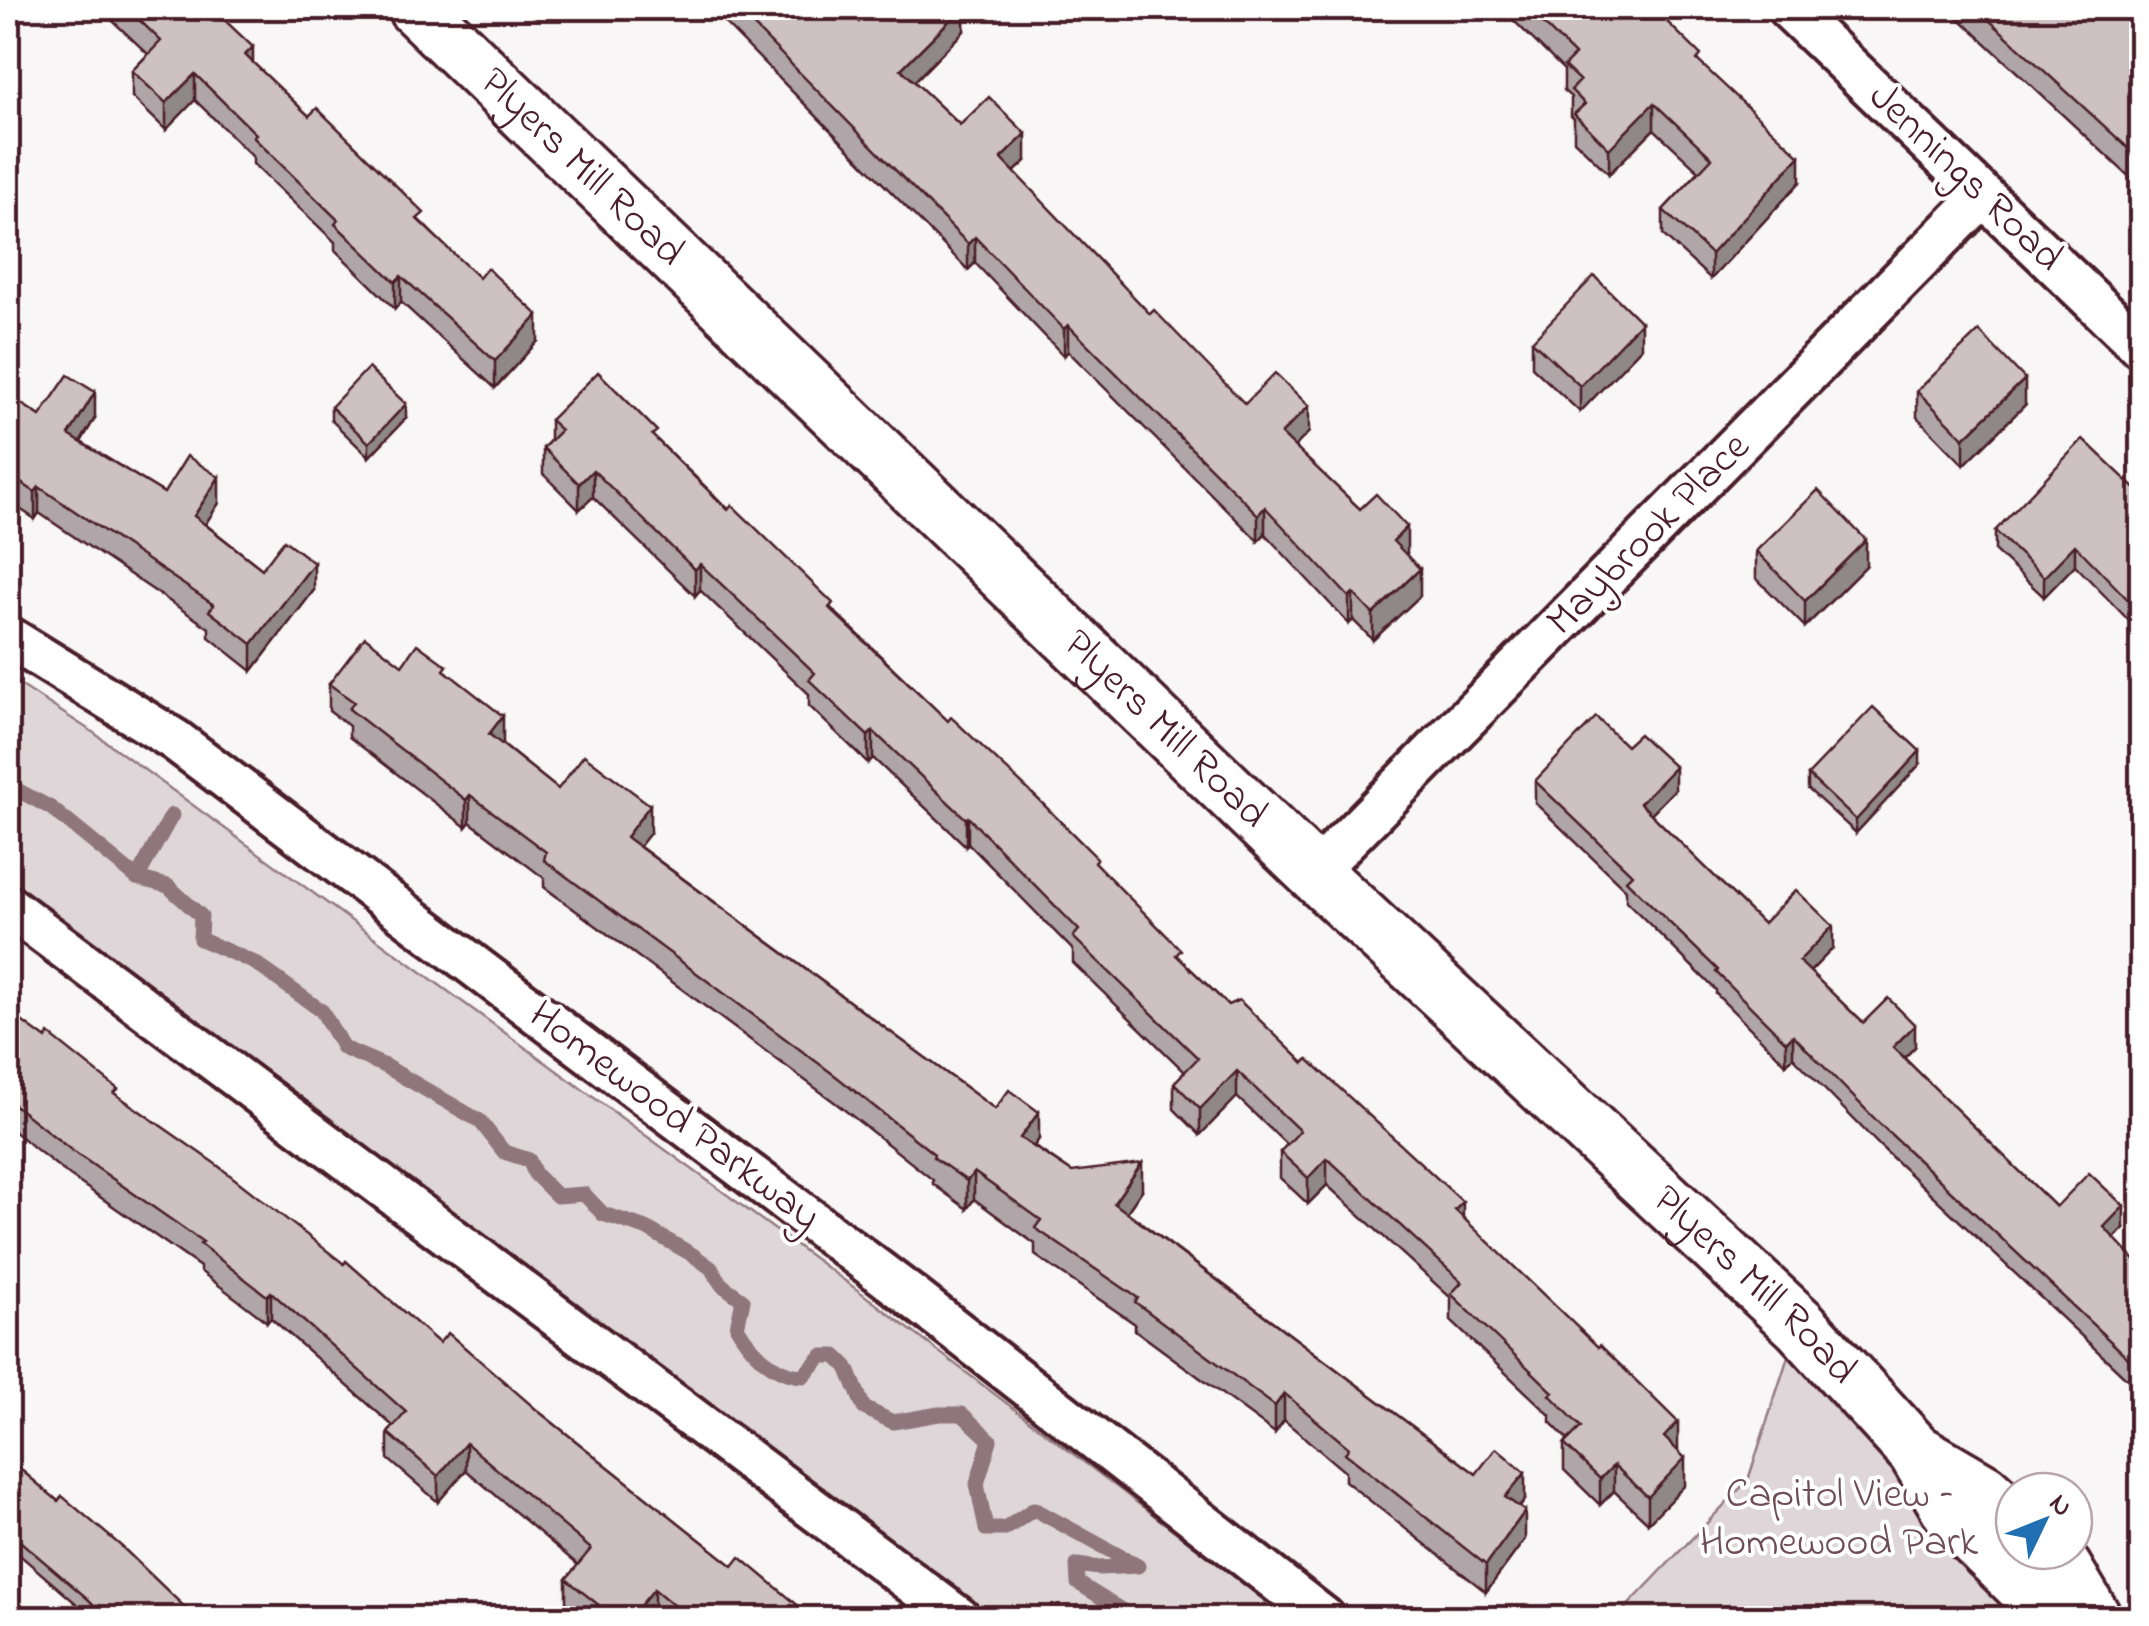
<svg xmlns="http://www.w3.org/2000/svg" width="2149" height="1626" font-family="'Indie Flower',sans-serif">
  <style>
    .green { fill: #ded6d9; stroke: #947a82; stroke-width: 2.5 }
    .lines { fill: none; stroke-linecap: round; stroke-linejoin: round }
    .stream { stroke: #8f747b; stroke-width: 15 }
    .street-casing { stroke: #4a1f2b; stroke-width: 48 }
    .secondary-casing { stroke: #4a1f2b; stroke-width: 62 }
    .street { stroke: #fff; stroke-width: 40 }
    .secondary { stroke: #fff; stroke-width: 55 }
    .wall { fill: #b0a6a9; stroke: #4a1f2b; stroke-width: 2.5 }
    .shaded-wall { fill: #908789; stroke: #4a1f2b; stroke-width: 2.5 }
    .building { fill: #cdc1c4; stroke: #4a1f2b; stroke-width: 2.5 }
    .labels { text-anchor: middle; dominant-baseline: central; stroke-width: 8; stroke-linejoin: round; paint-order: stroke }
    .street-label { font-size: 42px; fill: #4a1f2b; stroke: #fff }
    .park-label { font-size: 42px; fill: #6f4d56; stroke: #fff }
  </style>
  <rect width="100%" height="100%" fill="#f8f6f7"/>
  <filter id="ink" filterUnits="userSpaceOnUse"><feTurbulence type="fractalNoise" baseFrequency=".01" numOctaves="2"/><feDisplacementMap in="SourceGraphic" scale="20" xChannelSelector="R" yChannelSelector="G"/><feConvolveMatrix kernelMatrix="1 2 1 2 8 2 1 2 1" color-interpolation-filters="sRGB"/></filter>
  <g filter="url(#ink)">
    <g class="green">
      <polygon points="8,677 94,733 863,1294 1289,1618 991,1618 8,887"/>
      <polygon points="1794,1338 2086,1618 1616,1618 1748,1480"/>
    </g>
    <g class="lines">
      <g class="stream">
        <path d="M8,785l43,23 86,70 31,8 33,30 -1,23 55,24 67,48 21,37 42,18 95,55 24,31 25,8 6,14 22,22 27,-2 19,20 43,14 47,27 18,13 11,17 21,15 -6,27c15,25 37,47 66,49l19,-20h14l11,11 17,41 29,14 46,-8h23l28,26 -13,44 9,45h19l29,-20 104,57 -39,2 -22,-3 1,18 50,31 1,4"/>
        <polyline points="137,878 172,815"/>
      </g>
      <defs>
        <g id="street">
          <polyline points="1788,8 2142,348"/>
          <polyline points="8,637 175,740 914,1298 1324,1618"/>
          <polyline points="1314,873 1983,196"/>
          <polyline points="8,906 959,1618"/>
        </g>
        <g id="secondary">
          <path id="s1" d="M416,8l898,865 486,452 116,127 40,68 81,79 36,19"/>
          <polyline points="1918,1453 1983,1491 2014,1519"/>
          <polyline points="2046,1551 2064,1569 2093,1618"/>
        </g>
      </defs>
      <use href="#street" class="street-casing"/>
      <use href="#secondary" class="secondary-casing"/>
      <use href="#street" class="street"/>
      <use href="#secondary" class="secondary"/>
    </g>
    <g class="wall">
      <polygon points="99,8 212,8 253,63 424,225 538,341 495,388 401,302 395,309 335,250 335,242 253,164 253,157 195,100 166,130 132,97 132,71 148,54"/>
      <polygon points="710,8 845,8 859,22 964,8 964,31 914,82 960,125 1026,161 1014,172 1150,314 1245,404 1309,432 1294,447 1407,553 1406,554 1420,596 1373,640 1353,620 1349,624 1265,534 1258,541 1068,351 1064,356 975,263 968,270"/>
      <polygon points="1501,8 1653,8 1800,182 1711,279 1663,235 1663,210 1699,171 1654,129 1609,174 1574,140 1574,119 1571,116 1571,97 1564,91 1564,70"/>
      <polygon points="1948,8 2142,8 2142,211 2135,205 2135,182"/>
      <polygon points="1532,341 1641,348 1580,412 1532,367"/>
      <polygon points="1917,391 2025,405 1964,465 1917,417"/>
      <polygon points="8,395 40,416 95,418 81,442 164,493 219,503 205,524 262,569 314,590 252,671 209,637 209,628 39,513 35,519 8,501"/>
      <polygon points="331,407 406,418 369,457 331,420"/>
      <polygon points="550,420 657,440 1097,865 1181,960 1228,1005 1463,1218 1678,1449 1677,1450 1685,1485 1648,1523 1614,1491 1600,1505 1564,1470 1564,1444 1568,1440 1550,1422 1550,1415 1451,1321 1451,1298 1327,1185 1308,1204 1280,1178 1280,1152 1287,1145 1237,1097 1200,1135 1174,1109 1174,1083 1185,1072 1073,963 1073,950 968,843 966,846 873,758 868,763 809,706 809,694 700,590 695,596 593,497 579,510 543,474 543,448 550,441"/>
      <polygon points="2142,495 2142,634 2075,565 2044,597 1995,551 1995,531"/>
      <polygon points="1756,551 1866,566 1805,627 1756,578"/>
      <polygon points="402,665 447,672 503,743 502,744 558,789 650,833 639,846 995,1109 1039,1139 1034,1146 1072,1172 1142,1190 1127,1212 1476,1474 1525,1500 1520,1507 1525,1539 1486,1592 1345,1481 1345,1472 1284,1420 1275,1433 1135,1330 1135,1324 1035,1255 1035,1244 974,1199 967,1209 933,1184 933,1180 837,1104 544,887 544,878 470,822 466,827 349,737 349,726 329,711 329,684"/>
      <polygon points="1626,746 1675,789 1651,814 1763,924 1833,948 1810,972 1863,1023 1915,1047 1904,1058 2056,1207 2124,1228 2114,1238 2142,1268 2142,1393 1880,1146 1793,1057 1786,1064 1716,994 1716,990 1626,901 1626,890 1535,803 1535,781"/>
      <polygon points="1920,764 1856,833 1808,789 1808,775"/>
      <polygon points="8,1011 439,1343 538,1411 733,1566 813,1618 658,1618 654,1615 652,1618 582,1618 566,1606 566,1579 578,1565 466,1470 438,1502 388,1459 388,1433 393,1426 271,1318 267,1322 200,1271 200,1267 70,1176 8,1127"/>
      <polygon points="8,1459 196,1618 93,1618 8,1545"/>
    </g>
    <g class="shaded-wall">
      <polygon points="962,8 964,8 964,31 901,95 901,69"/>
      <polygon points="253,47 253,73 245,55"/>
      <polygon points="195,74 195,100 166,130 166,103"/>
      <polygon points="1654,103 1654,129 1609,174 1609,149"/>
      <polygon points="1026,134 1026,161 1001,184 1001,158"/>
      <polygon points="1800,156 1800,182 1711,279 1711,254"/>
      <polygon points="975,237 975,263 968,270 968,244"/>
      <polygon points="401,276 401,302 395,309 395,282"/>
      <polygon points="538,315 538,341 495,388 495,361"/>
      <polygon points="1641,322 1641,348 1580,412 1580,386"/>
      <polygon points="1068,325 1068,351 1064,356 1064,329"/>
      <polygon points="2025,379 2025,405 1964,465 1964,438"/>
      <polygon points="95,392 95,418 69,461 69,435"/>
      <polygon points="406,404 406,418 369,457 369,443"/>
      <polygon points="1309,406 1309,432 1281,461 1281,434"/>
      <polygon points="593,470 593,497 579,510 579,484"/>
      <polygon points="219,477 219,503 194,542 194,516"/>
      <polygon points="39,487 39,513 35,519 35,492"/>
      <polygon points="1265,507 1265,534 1258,541 1258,515"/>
      <polygon points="1407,527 1407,553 1393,567 1393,541"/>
      <polygon points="1866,540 1866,566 1805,627 1805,601"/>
      <polygon points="2075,545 2075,565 2044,597 2044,577"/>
      <polygon points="314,563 314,590 252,671 252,644"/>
      <polygon points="700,564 700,590 695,596 695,570"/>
      <polygon points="1420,569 1420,596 1373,640 1373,614"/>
      <polygon points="1353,593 1353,620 1349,624 1349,597"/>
      <polygon points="503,716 503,743 489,761 489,734"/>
      <polygon points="873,731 873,758 868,763 868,736"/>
      <polygon points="1920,751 1920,764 1856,833 1856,820"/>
      <polygon points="1675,767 1675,789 1640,825 1640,803"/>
      <polygon points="470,795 470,822 466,827 466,800"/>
      <polygon points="650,805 650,833 626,864 626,837"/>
      <polygon points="968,817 968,843 966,846 966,819"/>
      <polygon points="1833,926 1833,948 1799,983 1799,961"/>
      <polygon points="1915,1025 1915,1047 1893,1069 1893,1047"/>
      <polygon points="1793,1035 1793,1057 1786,1064 1786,1042"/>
      <polygon points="1237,1071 1237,1097 1200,1135 1200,1109"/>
      <polygon points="1039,1112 1039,1139 1020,1165 1020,1138"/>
      <polygon points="1327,1158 1327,1185 1308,1204 1308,1178"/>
      <polygon points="1142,1163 1142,1190 1114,1231 1114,1203"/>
      <polygon points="974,1172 974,1199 967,1209 967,1181"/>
      <polygon points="1463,1202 1463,1228 1455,1210"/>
      <polygon points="2124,1206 2124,1228 2104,1249 2104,1227"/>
      <polygon points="271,1292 271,1318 267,1322 267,1296"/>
      <polygon points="1284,1393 1284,1420 1275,1433 1275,1406"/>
      <polygon points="1678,1422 1678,1449 1664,1463 1664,1437"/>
      <polygon points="466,1443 466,1470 438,1502 438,1476"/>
      <polygon points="1685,1458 1685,1485 1648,1523 1648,1497"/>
      <polygon points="1614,1465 1614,1491 1600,1505 1600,1479"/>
      <polygon points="1525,1473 1525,1500 1505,1524 1505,1497"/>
      <polygon points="1525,1511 1525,1539 1486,1592 1486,1565"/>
      <polygon points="654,1589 654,1615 652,1618 630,1618"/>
    </g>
    <g class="building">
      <polygon points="127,8 212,8 253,47 245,55 309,116 317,108 424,213 417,219 479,278 487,268 538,315 495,361 401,276 395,282 335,224 338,220 253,137 256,134 195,74 166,103 132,71 161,41"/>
      <polygon points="736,8 845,8 859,22 874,8 962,8 901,69 960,125 989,97 1026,134 1001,158 1150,314 1154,310 1245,404 1275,373 1309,406 1281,434 1360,509 1376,494 1407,527 1393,541 1420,569 1373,614 1353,593 1349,597 1265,507 1258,515 1068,325 1064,329 975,237 968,244"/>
      <polygon points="1527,8 1653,8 1701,55 1697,60 1800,156 1711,254 1663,210 1712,158 1654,103 1609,149 1574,114 1585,104 1571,90 1580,81 1564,66 1575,55"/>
      <polygon points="1976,8 2142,8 2142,161"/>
      <polygon points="2142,172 2142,185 2135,179"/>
      <polygon points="1594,276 1641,322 1580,386 1532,341"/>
      <polygon points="1979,331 2025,379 1964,438 1917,391"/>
      <polygon points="368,368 406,404 369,443 331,407"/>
      <polygon points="598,372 657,431 652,435 728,510 732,505 833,603 829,608 948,721 951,717 1039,800 1097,858 1094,862 1181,950 1176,955 1228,1005 1239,1000 1304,1063 1308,1059 1463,1202 1455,1210 1598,1347 1600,1345 1678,1422 1664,1437 1685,1458 1648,1497 1614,1465 1600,1479 1564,1444 1581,1427 1550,1395 1553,1392 1451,1294 1462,1282 1327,1158 1308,1178 1280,1152 1300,1131 1237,1071 1200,1109 1174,1083 1198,1058 1073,937 1079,930 968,817 966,819 873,731 868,736 809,680 815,673 700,564 695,570 593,470 579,484 543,448 561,430 550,420"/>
      <polygon points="68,375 95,392 69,435 164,493 187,456 219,477 194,516 262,569 284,540 314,563 252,644 209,611 214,605 39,487 35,492 8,474 8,465 9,463 8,461 8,395 40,416"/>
      <polygon points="2083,439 2142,495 2142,614 2075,545 2044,577 1995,531"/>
      <polygon points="1818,490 1866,540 1805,601 1756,551"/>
      <polygon points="365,637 402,665 417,644 447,666 444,670 503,716 489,734 558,789 584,755 601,768 650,805 626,837 995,1109 1009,1090 1039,1112 1020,1138 1072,1172 1142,1163 1114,1203 1476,1474 1496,1448 1525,1473 1505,1497 1525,1511 1486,1565 1345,1453 1349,1448 1284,1393 1275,1406 1135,1302 1138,1298 1035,1228 1041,1220 974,1172 967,1181 933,1157 934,1154 837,1077 544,860 546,852 470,795 466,800 349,709 354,702 329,684"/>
      <polygon points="1873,707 1920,751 1856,820 1808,775"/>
      <polygon points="1596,717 1626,746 1639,734 1675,767 1640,803 1763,924 1796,890 1833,926 1799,961 1863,1023 1888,998 1915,1025 1893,1047 2056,1207 2089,1173 2124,1206 2104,1227 2142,1268 2142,1371 1880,1124 1793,1035 1786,1042 1716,972 1718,970 1626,880 1632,874 1535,781"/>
      <polygon points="8,1011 46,1039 49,1034 118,1089 114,1093 217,1165 344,1264 346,1261 439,1343 448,1333 538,1411 733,1566 740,1557 813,1618 689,1618 654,1589 630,1618 615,1618 566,1579 591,1549 466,1443 438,1476 388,1433 406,1412 271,1292 267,1296 200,1244 203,1242 70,1149 8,1100"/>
      <polygon points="8,1459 58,1501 62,1496 121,1546 196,1618 107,1618 88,1599 8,1531"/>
    </g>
  </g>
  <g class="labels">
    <g class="street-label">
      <text stroke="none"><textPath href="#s1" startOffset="230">Plyers Mill Road</textPath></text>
      <text transform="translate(1965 178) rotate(44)">Jennings Road</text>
      <text transform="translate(1649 535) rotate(-45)">Maybrook Place</text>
      <text stroke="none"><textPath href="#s1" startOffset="1040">Plyers Mill Road</textPath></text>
      <text transform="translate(674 1117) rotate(37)">Homewood Parkway</text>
      <text stroke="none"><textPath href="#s1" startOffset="1850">Plyers Mill Road</textPath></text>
    </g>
    <g class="park-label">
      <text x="1839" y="1495">Capitol View –<tspan x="1839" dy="48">Homewood Park</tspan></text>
    </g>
  </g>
  <rect width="2149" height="1626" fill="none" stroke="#fff" stroke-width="40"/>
  <rect x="20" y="20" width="2109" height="1586" fill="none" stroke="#4a1f2b" stroke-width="4" filter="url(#ink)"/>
  <g transform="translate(2044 1521) rotate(47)"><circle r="48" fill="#ffffff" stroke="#b7a5aa" stroke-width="2.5"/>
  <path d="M0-8L18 38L0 25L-18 38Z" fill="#1f6fb2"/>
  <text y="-15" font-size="28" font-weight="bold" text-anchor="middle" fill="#4a1f2b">N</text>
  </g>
</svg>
